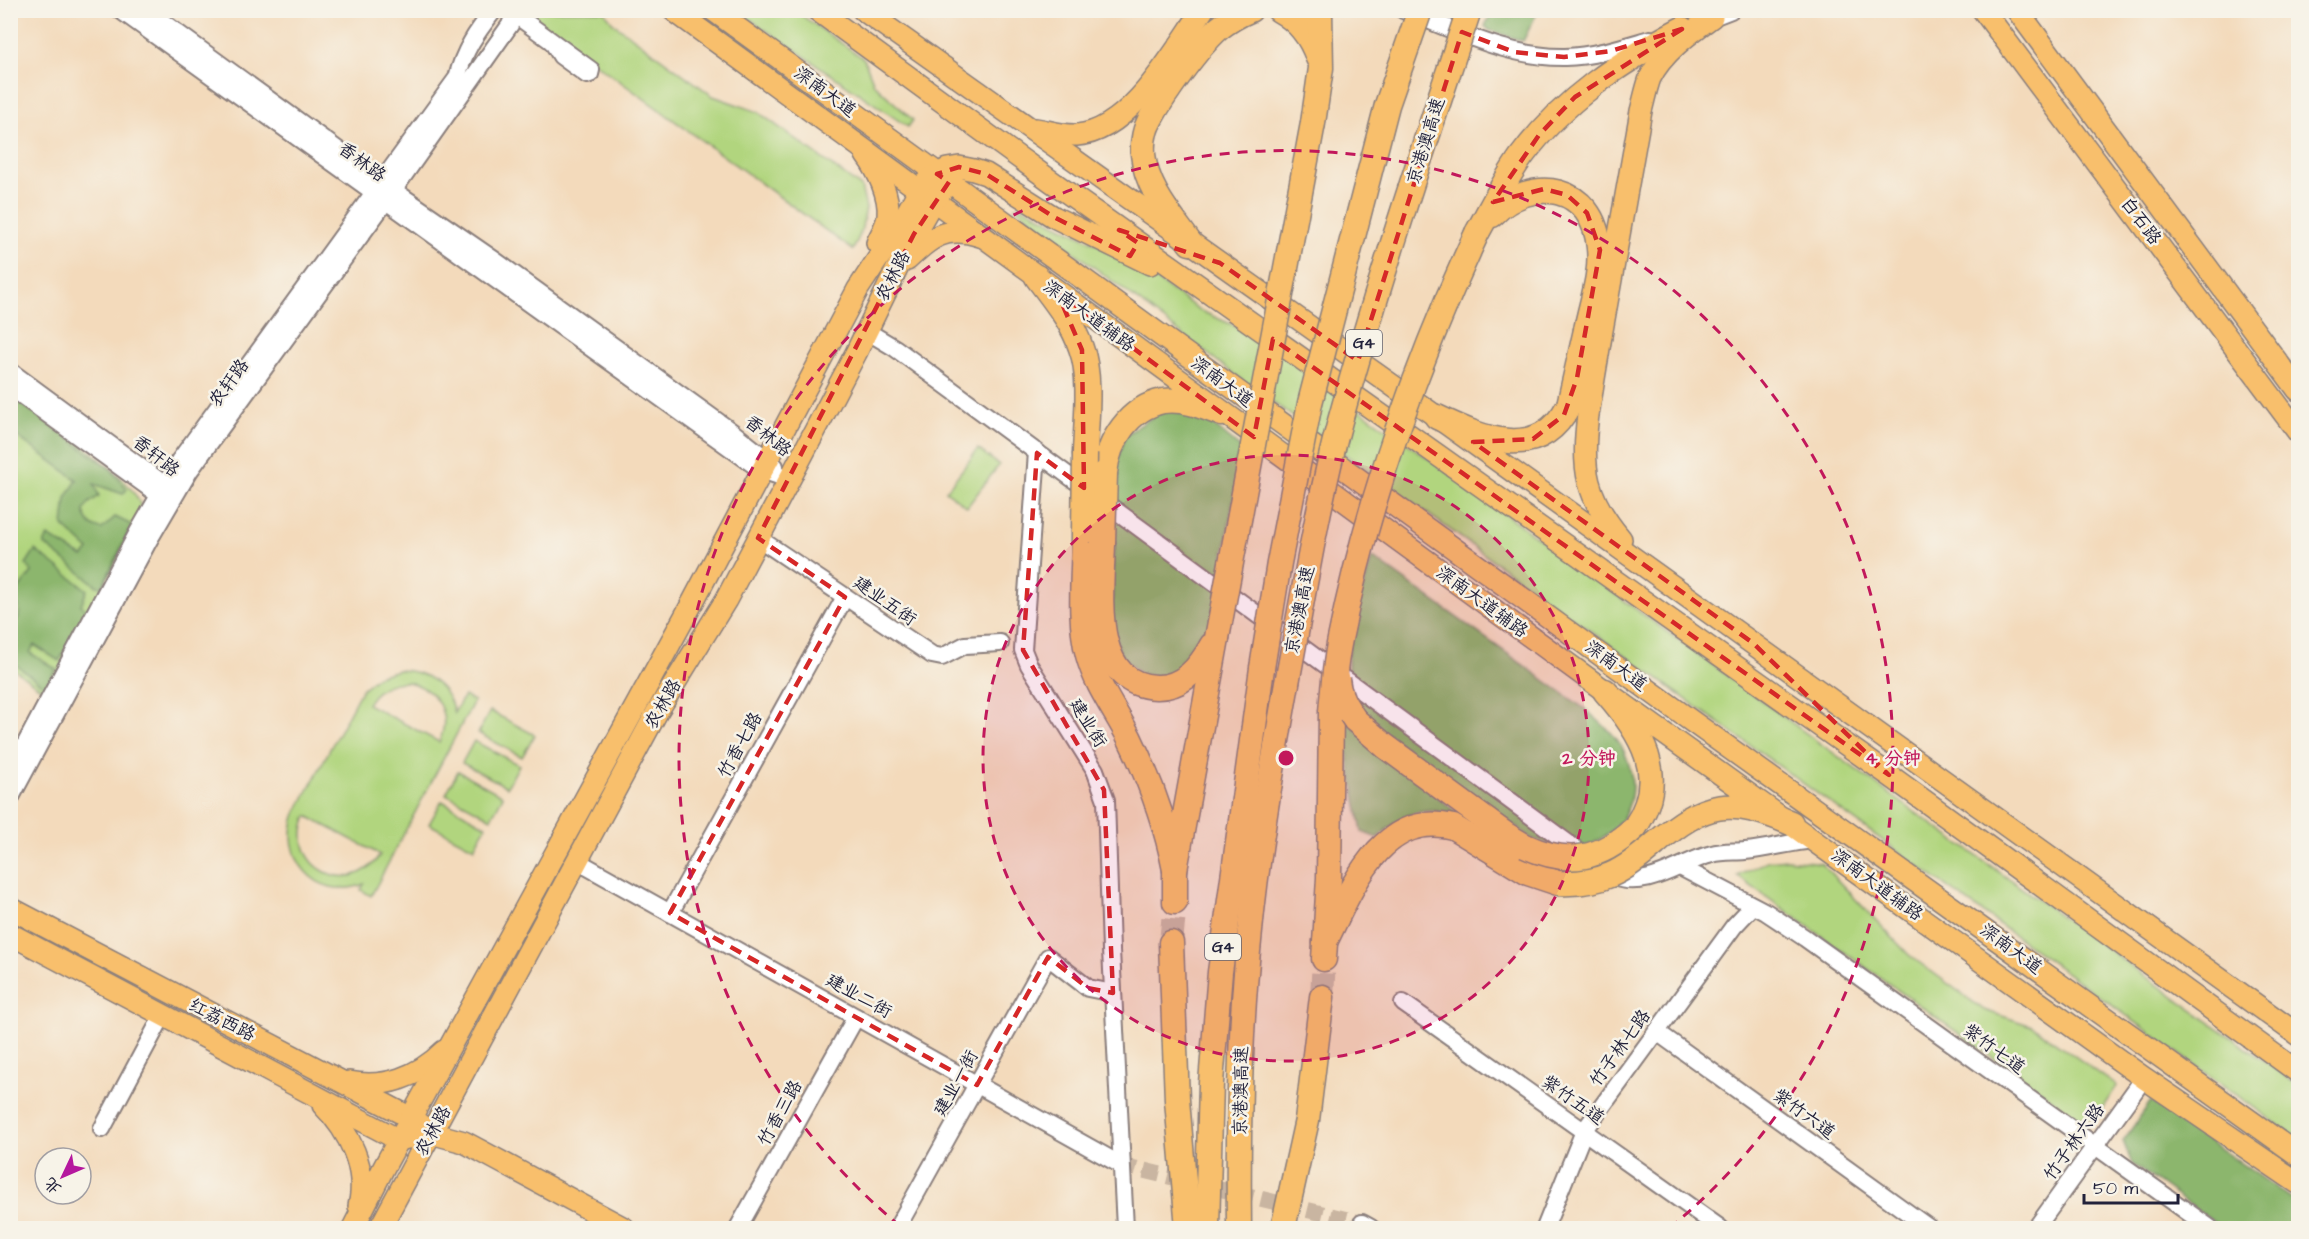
<svg xmlns="http://www.w3.org/2000/svg" width="2309" height="1239" font-family="'Architects Daughter','LXGW WenKai TC',sans-serif">
  <style>
    .green { fill: #b1d57e; stroke: #6a7c5c; stroke-width: 1.5; fill-rule: evenodd }
    .forest { fill: #8cb66d; stroke: #576c54; stroke-width: 1.5 }
    .lines { fill: none; stroke-linecap: round; stroke-linejoin: round }
    .minor-tunnel { stroke: #c9b5a1; stroke-width: 16; stroke-dasharray: 16 8; stroke-linecap: butt }
    .highway-tunnel { stroke: #c9b5a1; stroke-width: 24; stroke-dasharray: 24 12; stroke-linecap: butt }
    .minor-casing { stroke: #8a7e7b; stroke-width: 20 }
    .major-casing { stroke: #8a7e7b; stroke-width: 24 }
    .highway-casing { stroke: #8a7e7b; stroke-width: 27 }
    .minor { stroke: #fff; stroke-width: 16 }
    .major { stroke: #f8bf6c; stroke-width: 21 }
    .highway { stroke: #f8bf6c; stroke-width: 24 }
    .major-bridge-casing { stroke: #8a7e7b; stroke-width: 24; stroke-linecap: butt }
    .highway-bridge-casing { stroke: #8a7e7b; stroke-width: 27; stroke-linecap: butt }
    .major-bridge { stroke: #f8bf6c; stroke-width: 21 }
    .highway-bridge { stroke: #f8bf6c; stroke-width: 24 }
    .marked { fill: none; stroke: #d62828; stroke-width: 4.5; stroke-dasharray: 12 8; stroke-linejoin: round }
    .ring { fill: none; stroke: #c2185b; stroke-width: 3; stroke-dasharray: 10 8 }
    .labels { text-anchor: middle; dominant-baseline: central; stroke-width: 5; stroke-linejoin: round; paint-order: stroke }
    .shield { fill: #f7f3e8; stroke: #62616f; stroke-width: 1.5 }
    .shield-label { font-size: 16px; font-weight: bold; fill: #22223b }
    .street-label { font-size: 18px; fill: #22223b; stroke: #f7f3e8 }
    .centre { fill: #c2185b; stroke: #f7f3e8; stroke-width: 3 }
    .ring-label { font-size: 18px; text-anchor: middle; font-weight: bold; fill: #c2185b; stroke: #f7f3e8; stroke-width: 5; stroke-linejoin: round; paint-order: stroke }
  </style>
  <rect width="100%" height="100%" fill="#f7f3e8"/>
  <filter id="ink" filterUnits="userSpaceOnUse"><feTurbulence type="fractalNoise" baseFrequency=".0167" numOctaves="2"/><feDisplacementMap in="SourceGraphic" scale="12" xChannelSelector="R" yChannelSelector="G"/><feConvolveMatrix kernelMatrix="1 2 1 2 8 2 1 2 1" color-interpolation-filters="sRGB"/></filter>
  <filter id="wash" filterUnits="userSpaceOnUse"><feTurbulence type="fractalNoise" baseFrequency=".008" numOctaves="4" result="noise"/><feDisplacementMap in="SourceGraphic" scale="24" xChannelSelector="R" yChannelSelector="G"/><feGaussianBlur stdDeviation="1.35" result="paint"/><feColorMatrix in="noise" values="0 0 0 0 0 0 0 0 0 0 0 0 0 0 0 0 0 1.4 0 .05"/><feComposite in="paint" operator="in"/></filter>
  <g filter="url(#wash)">
    <rect width="100%" height="100%" fill="#f3dabb"/>
    <g class="green">
      <polygon points="523,11 604,11 613,23 713,96 758,112 861,187 866,208 861,232 853,250"/>
      <polygon points="738,11 795,11 864,59 874,84 913,120 908,127"/>
      <polygon points="1020,206 1123,257 1201,311 1251,333 1453,476 1891,795 2298,1085 2298,1139 1250,386 1015,207"/>
      <path d="M10,393c30,22 120,80 130,111 2,6 -3,15 -5,22l-88,167 -36,-26z"/>
      <polygon points="978,449 999,465 967,507 946,491"/>
      <path d="M398,670c27,0 50,15 56,43l10,-17 10,5 -103,195 -10,-6 3,-6c-48,19 -86,-28 -67,-73l65,-122 16,-13zM407,682c29,6 45,32 32,60l-72,-38c9,-16 22,-22 40,-22zM307,816l72,38 1,1c-30,46 -94,11 -73,-39z"/>
      <polygon points="490,711 535,735 522,757 478,733"/>
      <polygon points="474,741 519,765 507,787 462,763"/>
      <polygon points="458,771 503,796 491,818 446,794"/>
      <polygon points="442,801 486,826 474,848 429,824"/>
      <polygon points="1787,859 1821,863 1909,955 1984,1010 2032,1026 2117,1086 2095,1119 2078,1118 1737,876 1767,861"/>
    </g>
    <g class="forest">
      <polygon points="1492,11 1492,10 1538,11 1523,41 1489,30 1485,26"/>
      <path d="M10,396l102,74 15,19 -4,5 -29,-10 5,12 -11,8 -4,7c3,10 6,16 18,18l13,-12 17,8 -30,62 -5,-1 -53,-42 4,-8 35,21 6,-7 -26,-24 3,-28 11,-18 -66,-48z"/>
      <polygon points="1168,407 1206,419 1242,449 1210,639 1172,677 1142,675 1121,657 1112,628 1114,472 1125,435"/>
      <path d="M35,550l52,40 -6,15 7,6 -29,50 -25,-16 -4,8 26,16 -11,18 -34,-26v-36c8,-4 9,-10 8,-19l-8,-7 21,-27 -6,-8z"/>
      <path d="M1372,557l213,152c13,12 30,24 38,40 14,29 13,61 -13,83 -7,5 -15,12 -24,14 -17,3 -37,-2 -54,-7l-155,-112c-12,-14 -24,-29 -28,-48 -6,-32 14,-90 23,-122z"/>
      <path d="M1340,716l122,101c-40,-13 -54,-5 -85,21l-15,-6z"/>
      <polygon points="2151,1101 2298,1203 2298,1228 2222,1228 2132,1164 2123,1141"/>
    </g>
  </g>
  <g filter="url(#ink)">
    <g class="lines">
      <polyline class="minor-tunnel" points="1121,1165 1362,1223"/>
      <g class="highway-tunnel">
        <polyline points="1171,943 1175,902"/>
        <polyline points="1322,997 1324,959"/>
      </g>
      <defs>
        <g id="minor">
          <polyline points="120,10 761,470 788,479"/>
          <polyline points="146,10 393,190 493,259 731,431 775,466"/>
          <polyline points="509,10 591,70 590,74 587,75 561,56 553,43"/>
          <path d="M1403,10c52,20 106,48 162,47 30,-1 57,-10 85,-18"/>
          <polyline points="1700,22 1731,10"/>
          <path d="M865,330l30,18 719,529c34,13 66,-15 98,-23 10,-3 22,-2 33,-3 23,-2 46,-9 69,-11"/>
          <polyline points="10,371 165,485 172,494"/>
          <polyline points="10,387 159,495 170,497"/>
          <polyline points="1037,452 1023,650 1029,665 1095,770 1106,800 1111,950 1125,1228"/>
          <polyline points="758,538 932,655 942,657 965,645 1000,643"/>
          <path d="M10,773l128,-241 41,-71 278,-383c7,-28 19,-45 37,-68"/>
          <polyline points="10,799 149,540 190,470 385,202 510,25 514,14"/>
          <polyline points="577,861 1121,1165"/>
          <polyline points="1680,867 1766,912 1805,938 2210,1228"/>
          <polyline points="670,913 845,597"/>
          <polyline points="1403,1003 1720,1228"/>
          <polyline points="1657,1032 1929,1228"/>
          <polyline points="102,1129 163,1015"/>
          <polyline points="738,1228 856,1017"/>
          <polyline points="897,1228 1048,957 1088,988 1113,993"/>
          <polyline points="1359,1228 1362,1223 1371,1228"/>
          <polyline points="1545,1228 1584,1131 1734,926 1753,906"/>
          <polyline points="2036,1228 2144,1078"/>
        </g>
        <g id="major">
          <polyline points="673,10 1605,691 2144,1078 2298,1183"/>
          <polyline points="713,10 1690,720 2298,1155"/>
          <polyline points="817,10 1051,181 1889,775 2298,1072"/>
          <polyline points="863,10 1437,417 2298,1035"/>
          <polyline points="1983,10 2298,432"/>
          <polyline points="2017,10 2298,390"/>
          <path d="M1036,129c13,2 27,7 41,6 53,-3 98,-85 126,-125"/>
          <path d="M866,155c12,16 24,41 22,61 -1,9 -7,18 -11,27"/>
          <path d="M907,260c25,-23 38,-35 73,-24"/>
          <path d="M1601,336l40,-225c3,-11 5,-22 9,-33 12,-25 40,-45 62,-61"/>
          <path d="M1588,415c-7,53 -2,83 33,124"/>
          <polyline points="10,908 411,1118 431,1133 464,1142 624,1228"/>
          <polyline points="10,934 399,1140 411,1137"/>
          <path d="M349,1082c35,7 69,-5 95,-31"/>
          <path d="M323,1105c26,26 45,64 36,101"/>
          <polyline points="353,1228 384,1167 689,609 858,289 901,224 919,190 928,180 947,169 959,167 974,170 986,174 1054,217 1150,264"/>
          <polyline points="380,1228 657,712 726,600 856,353 914,234 933,201 942,191"/>
        </g>
        <g id="highway">
          <path d="M1279,10c20,11 32,27 39,48"/>
          <polyline points="1313,123 1321,68 1320,10"/>
          <path d="M1492,215c40,-41 102,-30 107,33 3,26 -8,56 -13,82"/>
          <path d="M1477,233c14,-25 27,-52 44,-76 43,-58 99,-95 161,-128"/>
          <path d="M1190,243c-19,-27 -44,-55 -47,-89 -1,-12 2,-26 8,-36 13,-24 47,-71 67,-89 10,-8 20,-14 32,-19"/>
          <path d="M1037,277c17,23 35,44 44,71 11,29 5,74 4,105"/>
          <path d="M1437,417c46,22 102,46 132,-12"/>
          <path d="M1105,473c3,-32 24,-65 58,-72 21,-3 41,6 59,13"/>
          <path d="M1084,532c0,39 -6,87 4,123 8,30 27,55 41,82 21,43 37,87 46,133"/>
          <path d="M1103,543c-1,46 -15,141 53,144 27,1 44,-20 56,-42"/>
          <path d="M1605,691c36,41 65,85 30,136"/>
          <polyline points="1355,720 1385,746 1505,834 1525,846"/>
          <path d="M1655,844c50,-43 75,-47 136,-21"/>
          <polyline points="1175,902 1175,870 1217,638"/>
          <path d="M1325,942c26,-52 56,-133 128,-115l75,46 30,10"/>
          <polyline points="1171,943 1177,1100 1188,1228"/>
          <polyline points="1324,959 1329,878 1331,712"/>
          <polyline points="1207,1228 1211,1083 1220,972 1262,668"/>
          <path d="M1239,1228c-1,-95 0,-192 10,-287 8,-87 23,-172 38,-258"/>
          <polyline points="1283,1228 1307,1120 1322,997"/>
        </g>
      </defs>
      <use href="#minor" class="minor-casing"/>
      <use href="#major" class="major-casing"/>
      <use href="#highway" class="highway-casing"/>
      <use href="#minor" class="minor"/>
      <use href="#major" class="major"/>
      <use href="#highway" class="highway"/>
      <defs>
        <polyline id="major-bridge" points="1588,415 1601,336"/>
        <g id="highway-bridge">
          <polyline points="1569,405 1586,330"/>
          <polyline points="1084,532 1085,453"/>
          <polyline points="1103,543 1105,473"/>
          <polyline points="1217,638 1313,123"/>
          <polyline points="1262,668 1279,563 1310,403 1387,105 1420,10"/>
          <path d="M1337,678c1,17 9,29 18,42"/>
          <path d="M1287,683c16,-87 30,-176 53,-262 38,-138 84,-275 129,-411"/>
          <path d="M1331,712c2,-25 4,-49 9,-73 27,-136 78,-280 137,-406"/>
          <path d="M1525,846c44,20 75,14 110,-19"/>
          <path d="M1558,883c44,2 65,-11 97,-39"/>
        </g>
      </defs>
      <use href="#major-bridge" class="major-bridge-casing"/>
      <use href="#highway-bridge" class="highway-bridge-casing"/>
      <use href="#major-bridge" class="major-bridge"/>
      <use href="#highway-bridge" class="highway-bridge"/>
    </g>
  </g>
  <path class="marked" d="M1682,29l-107,68 -36,38 -46,67 51,-13 23,6 20,18 13,37 -23,128 -13,37 -31,24 -60,3 280,201 136,132 -616,-436 -19,98 -197,-145 25,58 2,138 -47,-35 -14,197 81,140 9,203 -25,-5 -40,-31 -71,128 -307,-172 175,-316 -87,-59 156,-304 35,-52 -12,-8 22,-7 27,7 68,43 76,39 8,-13 -19,-13 101,33 138,98 104,-329 52,20 50,5 47,-6z"/>
  <circle cx="1286" cy="758" r="303" fill="#c2185b" fill-opacity=".12"/>
  <g class="ring">
    <circle cx="1286" cy="758" r="303"/>
    <path d="M900 1226A607 607 0 1 1 1672 1226"/>
  </g>
  <g class="labels">
    <g class="shield">
      <rect x="1346" y="330" width="36" height="26" rx="4.5"/>
      <rect x="1205" y="934" width="36" height="26" rx="4.5"/>
    </g>
    <g class="shield-label">
      <text x="1364" y="343">G4</text>
      <text x="1223" y="947">G4</text>
    </g>
    <g class="street-label">
      <text transform="translate(825 92) rotate(36)">深南大道</text>
      <text transform="translate(1426 141) rotate(-73)">京港澳高速</text>
      <text transform="translate(362 162) rotate(36)">香林路</text>
      <text transform="translate(2141 221) rotate(53)">白石路</text>
      <text transform="translate(893 276) rotate(-63)">农林路</text>
      <text transform="translate(1089 316) rotate(36)">深南大道辅路</text>
      <text transform="translate(1222 382) rotate(36)">深南大道</text>
      <text transform="translate(229 383) rotate(-54)">农轩路</text>
      <text transform="translate(768 436) rotate(39)">香林路</text>
      <text transform="translate(156 456) rotate(39)">香轩路</text>
      <text transform="translate(885 601) rotate(35)">建业五街</text>
      <text transform="translate(1482 602) rotate(36)">深南大道辅路</text>
      <text transform="translate(1300 610) rotate(-79)">京港澳高速</text>
      <text transform="translate(1616 666) rotate(36)">深南大道</text>
      <text transform="translate(663 704) rotate(-60)">农林路</text>
      <text transform="translate(1088 723) rotate(58)">建业街</text>
      <text transform="translate(740 745) rotate(-61)">竹香七路</text>
      <text transform="translate(1877 885) rotate(36)">深南大道辅路</text>
      <text transform="translate(2011 949) rotate(36)">深南大道</text>
      <text transform="translate(859 996) rotate(29)">建业二街</text>
      <text transform="translate(222 1020) rotate(27)">红荔西路</text>
      <text transform="translate(1620 1048) rotate(-54)">竹子林七路</text>
      <text transform="translate(1994 1049) rotate(36)">紫竹七道</text>
      <text transform="translate(956 1083) rotate(-61)">建业一街</text>
      <text transform="translate(1241 1091) rotate(-89)">京港澳高速</text>
      <text transform="translate(1573 1100) rotate(35)">紫竹五道</text>
      <text transform="translate(780 1113) rotate(-61)">竹香三路</text>
      <text transform="translate(1804 1114) rotate(36)">紫竹六道</text>
      <text transform="translate(433 1131) rotate(-61)">农林路</text>
      <text transform="translate(2074 1142) rotate(-54)">竹子林六路</text>
    </g>
  </g>
  <circle cx="1286" cy="758" r="9" class="centre"/>
  <g class="ring-label">
    <text x="1589" y="764">2 分钟</text>
    <text x="1893" y="764">4 分钟</text>
  </g>
  <rect width="2309" height="1239" fill="none" stroke="#f7f3e8" stroke-width="36"/>
  <g transform="translate(63 1176) rotate(226)"><circle r="28" fill="#f7f3e8" stroke="#a29fa3" stroke-width="1.5"/>
  <path d="M0-4.5L10 22L0 15L-10 22Z" fill="#b5179e"/>
  <text y="-9" font-size="16" font-weight="bold" text-anchor="middle" fill="#22223b">北</text>
  </g>
  <path d="M2084 1194v9h94v-9" fill="none" stroke="#22223b" stroke-width="3"/>
  <text x="2093" y="1194" font-size="18" fill="#22223b" stroke="#f7f3e8" stroke-width="4.5" paint-order="stroke">50 m</text>
</svg>
